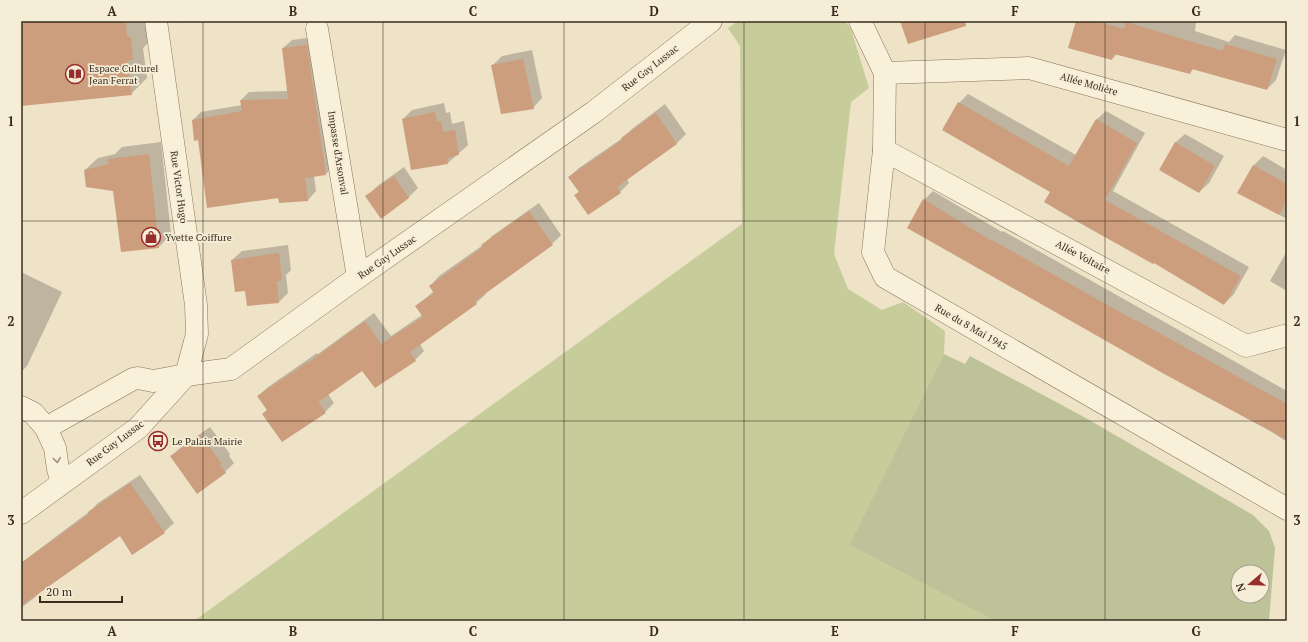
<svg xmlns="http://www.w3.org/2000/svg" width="1308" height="642" font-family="'PT Serif',serif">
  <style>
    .green { fill: #c6cc9a }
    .cemetery { fill: #bdc299; fill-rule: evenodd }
    .shadow { fill: #0003 }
    .building { fill: #cc9e7d }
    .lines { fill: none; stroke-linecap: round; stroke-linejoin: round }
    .minor-casing { stroke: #8a745c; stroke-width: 23 }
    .tertiary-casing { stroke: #8a745c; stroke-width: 23 }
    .minor { stroke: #f9f0da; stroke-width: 22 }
    .tertiary { stroke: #f9f0da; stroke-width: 22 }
    .oneway { stroke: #9a8e7d }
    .grid { fill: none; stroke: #3a2d20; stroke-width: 1; stroke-opacity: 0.55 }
    .labels { text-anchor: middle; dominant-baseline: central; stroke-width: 3.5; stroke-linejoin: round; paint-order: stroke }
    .poi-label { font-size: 10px; fill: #3a2d20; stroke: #f5edd6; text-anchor: start }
    .street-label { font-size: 10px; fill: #3a2d20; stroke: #f5edd6 }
    .neatline { fill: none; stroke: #3a2d20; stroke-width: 1.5 }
    .grid-label { font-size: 13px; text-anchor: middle; font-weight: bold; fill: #3a2d20 }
  </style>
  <rect width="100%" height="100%" fill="#eee2c7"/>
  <polygon class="green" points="738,21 845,21 851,29 869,88 851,102 834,254 848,289 882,310 903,302 945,331 944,354 849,545 995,621 194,621 742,224 740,46 728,28"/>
  <path class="cemetery" d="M944,354l21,10 5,-8 114,61 169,98 16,16 6,17 -6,73h-274l-146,-76zM1238,572h24v24h-24z"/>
  <g class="shadow">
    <polygon points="21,21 140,21 140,23 146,22 148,43 143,48 147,78 131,94 21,105"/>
    <polygon points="180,21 196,21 180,23"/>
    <polygon points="1077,21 1196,21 1195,31 1229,42 1235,35 1286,50 1276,80 1267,89 1194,68 1190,73 1117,54 1112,59"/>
    <polygon points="315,37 334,166 326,174 314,176 316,191 308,200 279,197 198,139 193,120 201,112 242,105 241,100 249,92 288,91 283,48 292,40"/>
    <polygon points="532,50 542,98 533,108 492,66 502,56"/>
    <polygon points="968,94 1076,155 1096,120 1106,111 1145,133 1113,191 1249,267 1234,294 1224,304 1051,192 959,103"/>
    <polygon points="444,103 446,113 450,112 452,124 464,121 468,145 448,163 403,119 412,110"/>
    <polygon points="665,104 686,134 677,143 627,179 629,183 620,192 576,195 580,191 569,177 579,168 624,137 632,129"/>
    <polygon points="1185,134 1224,156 1209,183 1199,192 1175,143"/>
    <polygon points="161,142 171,234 159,247 114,191 85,170 98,158 115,154 122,147"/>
    <polygon points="1263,156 1287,170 1287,219 1239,192 1254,165"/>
    <polygon points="404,167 418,188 409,197 381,217 367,197 376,187"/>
    <polygon points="933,191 1002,232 1003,231 1287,391 1287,442 924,200"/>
    <polygon points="539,203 561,235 552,244 485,293 486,294 476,303 420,344 424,351 415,360 363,370 328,394 334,403 325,412 263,414 267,410 258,396 268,387 317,353 318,354 374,313 391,336 422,315 416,306 434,291 430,286 439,276 483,245 492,236"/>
    <polygon points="288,245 291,270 286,275 288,293 279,302 232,260 242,251"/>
    <polygon points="1287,251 1287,291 1270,281"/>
    <polygon points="21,272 62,292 27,366 21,372"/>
    <polygon points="210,427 230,454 229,456 234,463 225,472 197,492 172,456 180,448"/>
    <polygon points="140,475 174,523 164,532 120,535 44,589 34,598 21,608 21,563 90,511 98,503"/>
  </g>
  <g class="building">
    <polygon points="21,21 126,21 127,37 131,37 133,60 127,61 132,95 21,106"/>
    <polygon points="900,21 965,21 966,26 908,44"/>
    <polygon points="1076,21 1096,21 1124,29 1126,22 1223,51 1225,44 1277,59 1267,90 1192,69 1190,74 1114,54 1112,60 1068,48"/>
    <polygon points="307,45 326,175 305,178 308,201 279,203 278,198 207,208 198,140 194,141 192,120 242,111 240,100 288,99 282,48"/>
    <polygon points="523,59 534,109 501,114 491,65"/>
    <polygon points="958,102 1069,166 1096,119 1137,143 1105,200 1241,276 1224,305 1154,263 1153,264 1078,222 1044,202 1050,192 942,130"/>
    <polygon points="435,112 437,122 441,121 443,132 455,130 459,155 447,158 448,164 411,170 402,119"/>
    <polygon points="656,113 677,144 617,187 621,193 588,215 574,195 579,192 568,177 622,140 621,138"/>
    <polygon points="1175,142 1215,166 1199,193 1159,170"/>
    <polygon points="149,154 159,248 121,252 113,191 86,187 84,170 109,164 108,159"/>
    <polygon points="1253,165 1287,184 1287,201 1279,215 1237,193"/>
    <polygon points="394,176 409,198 381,219 365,196"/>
    <polygon points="923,199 992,241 992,240 1136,321 1136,320 1287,404 1287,440 1166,375 907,228"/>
    <polygon points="529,211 553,245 475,301 477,304 410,352 416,361 375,388 362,371 318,402 326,413 282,442 262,414 267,410 257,396 308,362 308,363 365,321 381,344 423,317 415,306 434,293 429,286 483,247 481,245"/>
    <polygon points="279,253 282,281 277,281 279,303 247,306 245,291 235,292 231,260"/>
    <polygon points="201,435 222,464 220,465 226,473 197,494 170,456"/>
    <polygon points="130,483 165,533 132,555 120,536 21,606 21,563 89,514 88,512"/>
  </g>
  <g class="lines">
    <defs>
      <g id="minor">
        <polyline points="860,21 885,73 884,150 873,252 885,277 1287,509"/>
        <polyline points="317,29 358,277"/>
        <polyline points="885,73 1029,68 1287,140"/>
        <polyline points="884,150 1246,346 1284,336"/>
        <polyline points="21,407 33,413 46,428 55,448 58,469 62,482"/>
        <polyline points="46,428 133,379 138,378 153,381 186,375 231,369 358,277 594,112 711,21"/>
      </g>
      <polyline id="tertiary" points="21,513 138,428 186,375 197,334 196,305 156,21"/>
    </defs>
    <use href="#minor" class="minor-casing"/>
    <use href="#tertiary" class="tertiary-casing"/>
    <use href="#minor" class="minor"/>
    <use href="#tertiary" class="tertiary"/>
  </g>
  <defs><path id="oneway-chevron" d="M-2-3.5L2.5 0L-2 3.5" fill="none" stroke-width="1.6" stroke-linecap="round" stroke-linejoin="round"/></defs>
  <use class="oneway" href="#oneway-chevron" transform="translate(57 460) rotate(83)"/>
  <path class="grid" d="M203,21v600M383,21v600M564,21v600M744,21v600M925,21v600M1105,21v600M21,221h1266M21,421h1266"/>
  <defs>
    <symbol id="library-ring" viewBox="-11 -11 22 22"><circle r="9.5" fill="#f5edd6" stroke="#982d2d" stroke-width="1.5"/><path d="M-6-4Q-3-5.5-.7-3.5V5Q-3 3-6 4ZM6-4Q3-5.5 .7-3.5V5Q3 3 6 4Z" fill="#982d2d"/></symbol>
    <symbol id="shop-ring" viewBox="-11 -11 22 22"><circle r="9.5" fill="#f5edd6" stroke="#982d2d" stroke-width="1.5"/><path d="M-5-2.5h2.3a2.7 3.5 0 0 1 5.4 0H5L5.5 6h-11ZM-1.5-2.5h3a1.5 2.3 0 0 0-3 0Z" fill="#982d2d"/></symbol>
    <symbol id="bus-ring" viewBox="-11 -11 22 22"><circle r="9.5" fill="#f5edd6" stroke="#982d2d" stroke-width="1.5"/><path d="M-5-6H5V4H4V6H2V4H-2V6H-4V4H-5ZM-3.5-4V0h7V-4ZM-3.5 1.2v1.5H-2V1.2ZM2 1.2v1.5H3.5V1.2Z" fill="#982d2d"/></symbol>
  </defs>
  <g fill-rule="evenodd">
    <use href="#library-ring" x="64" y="63" width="22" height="22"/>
    <use href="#shop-ring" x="140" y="226" width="22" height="22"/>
    <use href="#bus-ring" x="147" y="430" width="22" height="22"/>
  </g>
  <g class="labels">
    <g class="poi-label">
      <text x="89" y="68">Espace Culturel<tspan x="89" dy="12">Jean Ferrat</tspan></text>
      <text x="165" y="237">Yvette Coiffure</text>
      <text x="172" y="441">Le Palais Mairie</text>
    </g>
    <g class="street-label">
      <text transform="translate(650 68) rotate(-38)">Rue Gay Lussac</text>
      <text transform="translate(1089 84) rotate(16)">Allée Molière</text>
      <text transform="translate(338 153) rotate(81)">Impasse d'Arsonval</text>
      <text transform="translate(179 187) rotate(82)">Rue Victor Hugo</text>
      <text transform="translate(387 257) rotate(-35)">Rue Gay Lussac</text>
      <text transform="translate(1083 257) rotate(28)">Allée Voltaire</text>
      <text transform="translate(971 327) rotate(30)">Rue du 8 Mai 1945</text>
      <text transform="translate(115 443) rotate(-37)">Rue Gay Lussac</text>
    </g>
  </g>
  <rect width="1308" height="642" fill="none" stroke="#f5edd6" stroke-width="44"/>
  <g transform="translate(1250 584) rotate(251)"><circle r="19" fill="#f5edd6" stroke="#aaa08d"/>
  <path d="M0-3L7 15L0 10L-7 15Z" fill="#982d2d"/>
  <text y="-6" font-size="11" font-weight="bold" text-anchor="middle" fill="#3a2d20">N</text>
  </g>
  <path d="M40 596v6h82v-6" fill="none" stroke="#3a2d20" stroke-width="2"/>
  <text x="46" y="596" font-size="12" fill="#3a2d20" stroke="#f5edd6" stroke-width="3" paint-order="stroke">20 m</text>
  <rect x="22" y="22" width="1264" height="598" class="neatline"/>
  <g class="grid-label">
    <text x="112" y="16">A</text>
    <text x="293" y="16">B</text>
    <text x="473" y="16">C</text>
    <text x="654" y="16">D</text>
    <text x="835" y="16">E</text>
    <text x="1015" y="16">F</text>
    <text x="1196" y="16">G</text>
    <text x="11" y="126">1</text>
    <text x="1297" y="126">1</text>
    <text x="11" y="326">2</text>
    <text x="1297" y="326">2</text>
    <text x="11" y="525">3</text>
    <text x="1297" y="525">3</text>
    <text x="112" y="636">A</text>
    <text x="293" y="636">B</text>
    <text x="473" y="636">C</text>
    <text x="654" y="636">D</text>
    <text x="835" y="636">E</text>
    <text x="1015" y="636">F</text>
    <text x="1196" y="636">G</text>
  </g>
</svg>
